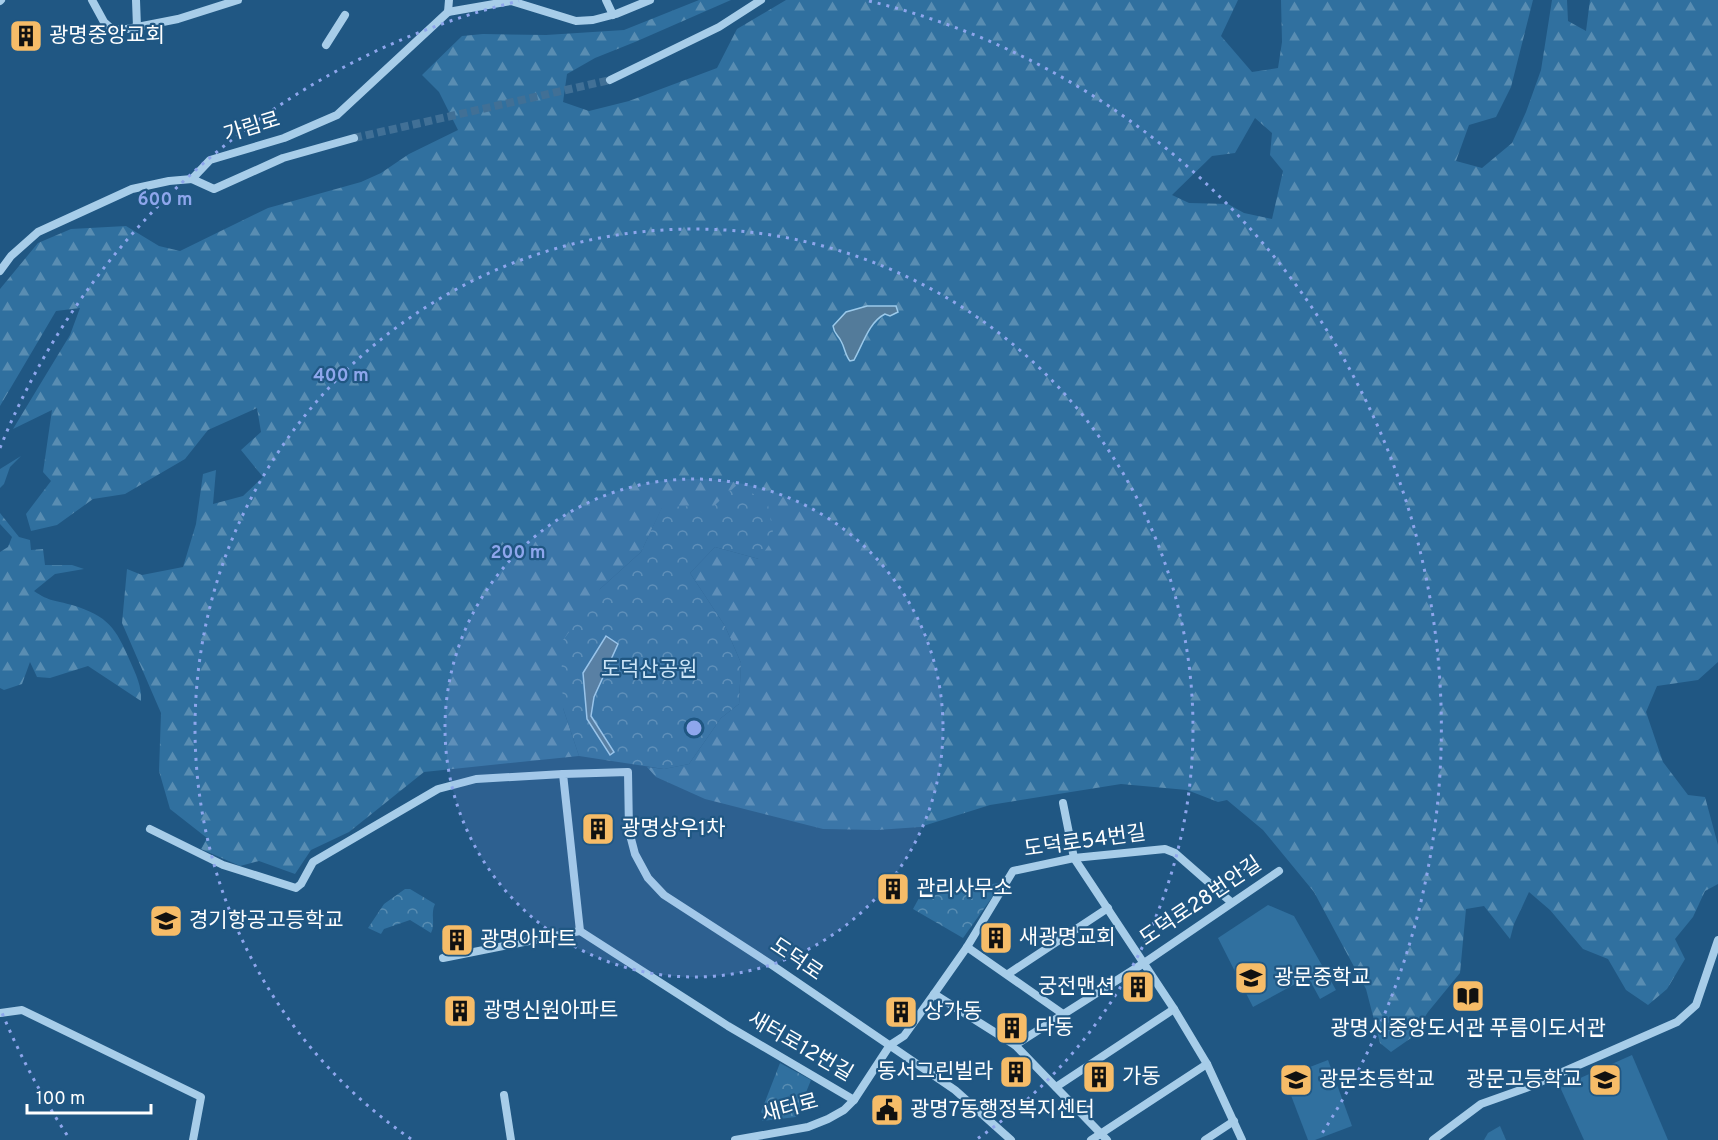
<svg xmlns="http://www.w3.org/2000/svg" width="1718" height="1140" font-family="Overpass,'Noto Sans KR',sans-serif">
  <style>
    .grass { fill: #30709f }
    .forest { fill: url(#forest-firs); fill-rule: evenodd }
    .park { fill: url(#park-crowns) }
    .water { fill: #537b9a; stroke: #9bc9ea; stroke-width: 1.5 }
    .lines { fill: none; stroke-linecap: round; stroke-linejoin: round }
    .minor-tunnel { stroke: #417096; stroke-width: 8; stroke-dasharray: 8 4; stroke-linecap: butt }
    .minor { stroke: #a7cde9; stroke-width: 8 }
    .ring { fill: none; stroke: #8ea6ec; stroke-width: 3; stroke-dasharray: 3 6 }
    .labels { text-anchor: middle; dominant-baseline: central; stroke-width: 4.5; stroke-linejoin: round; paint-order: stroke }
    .poi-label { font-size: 21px; fill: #fff; stroke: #205783; text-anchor: start }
    .street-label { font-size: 21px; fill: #fff; stroke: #205783 }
    .park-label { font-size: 21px; fill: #cbe4f7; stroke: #205783 }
    .centre { fill: #8ea6ec; stroke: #205783; stroke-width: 3 }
    .ring-label { font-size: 18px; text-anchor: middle; font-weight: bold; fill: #8ea6ec; stroke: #205783; stroke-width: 4.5; stroke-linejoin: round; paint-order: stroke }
  </style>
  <defs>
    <pattern id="forest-firs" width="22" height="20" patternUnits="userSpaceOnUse" patternTransform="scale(1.5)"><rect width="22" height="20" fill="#30709f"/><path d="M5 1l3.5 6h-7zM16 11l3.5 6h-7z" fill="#598db2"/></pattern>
    <pattern id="park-crowns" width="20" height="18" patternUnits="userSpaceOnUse" patternTransform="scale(1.5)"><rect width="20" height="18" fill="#30709f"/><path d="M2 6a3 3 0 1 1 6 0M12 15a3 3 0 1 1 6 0" fill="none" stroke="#598db2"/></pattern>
  </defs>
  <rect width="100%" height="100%" fill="#205783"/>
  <g class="grass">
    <polygon points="1268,905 1294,916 1336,990 1320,999 1308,977 1253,1007 1218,938"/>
    <polygon points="1632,1055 1668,1140 1584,1140 1560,1087"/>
    <polygon points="1328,1060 1352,1126 1315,1140 1308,1140 1284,1077"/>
  </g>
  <g class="forest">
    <path d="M699,0h32l-96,42 -40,16 -28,16 -4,28 26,9 40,-10 88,-33 20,-39 49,-29h452l-17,36 31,36 26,-4 4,-26 -1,-42h252l-22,87 -15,30 -27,8 -13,36 26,7 30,-25 14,-31 15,-42 11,-70h15l1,21 18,10 4,-31h128v662l-20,18 -41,6 -11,26 17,50 25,33 17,2 13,48v39l-13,7 -12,26 -18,22 10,20 -18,30 -19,16 -22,-15 -18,-31 -25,-10 -33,-39 -21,-18 -15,32 -4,15 -26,-33 -18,3 -6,64 -32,39 -17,26 -20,14 -11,-9 -14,-54 -52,-97 -51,-62 -36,-30 -9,2 -31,-12 -66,-6 -131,21 -70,22 -43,3 -54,-1 -118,-30 -49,-22 -9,-10 17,2 25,-5 32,-46 18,-14 2,-41 -16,-37 -35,-53 25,-26 44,12 -55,-43 -42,-8 -21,44 -41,37 -37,119 16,48 -155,16 -75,60 -38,18 -16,24 -36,-13 -19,5 -39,-17 6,-11 -37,-29 -11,-38 2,-58 -39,-90 5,-54 15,6 41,-8 13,-43 7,-50 13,-4 -3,34 30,-8 20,-19 -22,-27 20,-18 -4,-24 -49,22 -23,29 -60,35 -32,5 -36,26 -26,6 -5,-17 25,-33 -8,-9 9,-62 -39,19 57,-94 10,-27 -24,3 -56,95v-117l38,-46 33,-14 55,-3 33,20 21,5 88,-43 93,-26 20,-9 28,-19 49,-24 -19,-38 -17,-17 40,-39 21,-2 63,1 78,-5zM1255,118l17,15 -2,22 13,16 -11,48 -28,-6 -16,-9 -39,-1 -17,-8 40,-39 23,-3z"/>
    <polygon points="21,456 10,467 4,484 0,488 0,469"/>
    <path d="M0,513l19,24 11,3 1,10 12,-1 2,16h27l12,4 -29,5 -21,17c16,11 21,9 38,14 36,11 44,23 58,56 6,14 12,25 11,40l-53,-35 -38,12 -13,-1 -7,-15 -8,22 -18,6 -4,-2v-136l8,-5 4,-10 -12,-13z"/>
    <polygon points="1500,1126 1506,1140 1484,1140 1488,1133"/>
  </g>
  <g class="park">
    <polygon points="739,483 768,505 774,538 759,559 715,547 690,573 725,626 741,663 739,704 721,718 689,764 664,769 579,756 563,708 561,643 600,589 641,552 662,507 696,506 704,515"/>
    <polygon points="1003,882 963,938 913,909 919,898"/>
    <path d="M405,889h5l25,15c-5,10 1,20 -4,29l-21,-13 -26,9 -3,5 -13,-6 16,-24z"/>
    <polygon points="780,1063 811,1080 796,1117 762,1121 766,1116 761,1112"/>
  </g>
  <g class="water">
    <path d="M867,306h29l2,6 -8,4 -5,-2c-16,8 -22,30 -31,46l-4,1c-5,-6 -5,-13 -9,-20 -3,-6 -7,-7 -8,-15l13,-14z"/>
    <polygon points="606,636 618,644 594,697 591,716 614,752 610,755 587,719 583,673"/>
  </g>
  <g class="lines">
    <polyline class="minor-tunnel" points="354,138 610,80"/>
    <g class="minor">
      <polyline points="92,0 104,22 112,29 127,29 178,19 238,0"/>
      <polyline points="136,0 137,27"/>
      <polyline points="606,0 613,15"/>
      <polyline points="0,1 1,0"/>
      <polyline points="448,12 511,1 576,21 593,20 616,14 650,0"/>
      <polyline points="326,45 345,15"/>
      <polyline points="610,80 719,27 761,0"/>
      <polyline points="354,138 283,158 214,189 192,179 210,160 284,138 337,115 448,12 449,0"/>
      <polyline points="0,271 11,256 38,232 132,189 169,181 192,179"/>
      <polyline points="1063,803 1074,858 1174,1009 1207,1064 1242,1140"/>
      <polyline points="150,829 223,865 296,888 301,884 313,862 438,789 476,779 563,774"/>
      <polyline points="967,947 1063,1014"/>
      <polyline points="443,958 580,931"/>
      <polyline points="1008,974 1108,908"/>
      <polyline points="934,994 1015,1045 1107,1140"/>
      <polyline points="0,1013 22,1010 201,1097 193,1140"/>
      <polyline points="1015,1045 1144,963 1279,871"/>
      <polyline points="1056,1087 1174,1009"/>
      <polyline points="504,1095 511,1140"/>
      <polyline points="854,1100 728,1026 580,931 563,774 628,772 629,831 635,854 648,878 664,895 769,963 955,1090 1011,1140"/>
      <polyline points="735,1140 808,1127 828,1119 844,1110 854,1100 890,1045 904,1036 934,994 967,947 1013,871 1074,858 1165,849 1175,853 1231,902"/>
      <polyline points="1091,1140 1207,1064"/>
      <polyline points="1205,1140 1234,1121"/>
      <polyline points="1433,1140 1481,1104 1526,1088 1677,1022 1696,1005 1718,940"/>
    </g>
  </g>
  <circle cx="694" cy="728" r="249" fill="#8ea6ec" fill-opacity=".12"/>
  <g class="ring">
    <circle cx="694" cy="728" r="249"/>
    <path d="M411 1139A499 499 0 1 1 977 1139"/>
    <path d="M67 1135A748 748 0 0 1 0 1008M0 448A748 748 0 0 1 519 1M869 1A748 748 0 0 1 1321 1135"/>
  </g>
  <defs>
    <symbol id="building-square" viewBox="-11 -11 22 22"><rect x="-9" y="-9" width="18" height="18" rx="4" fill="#f6bc68" stroke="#205783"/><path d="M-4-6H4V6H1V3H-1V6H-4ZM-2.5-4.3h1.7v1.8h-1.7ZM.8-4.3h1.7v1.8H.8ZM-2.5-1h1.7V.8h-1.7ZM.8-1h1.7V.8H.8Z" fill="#111"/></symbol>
    <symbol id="school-square" viewBox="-11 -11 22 22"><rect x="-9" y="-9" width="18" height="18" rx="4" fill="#f6bc68" stroke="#205783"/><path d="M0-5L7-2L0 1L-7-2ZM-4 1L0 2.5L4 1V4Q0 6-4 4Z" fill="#111"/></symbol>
    <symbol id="library-square" viewBox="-11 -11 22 22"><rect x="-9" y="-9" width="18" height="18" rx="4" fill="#f6bc68" stroke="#205783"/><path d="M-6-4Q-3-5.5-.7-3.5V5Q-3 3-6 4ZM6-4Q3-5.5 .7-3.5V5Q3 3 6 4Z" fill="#111"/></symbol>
    <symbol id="civic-square" viewBox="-11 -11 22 22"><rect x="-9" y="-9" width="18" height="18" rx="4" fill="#f6bc68" stroke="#205783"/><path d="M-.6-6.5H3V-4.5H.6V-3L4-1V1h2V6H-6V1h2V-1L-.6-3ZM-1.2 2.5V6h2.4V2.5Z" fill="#111"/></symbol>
  </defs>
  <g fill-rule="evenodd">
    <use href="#building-square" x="7" y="17" width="38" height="38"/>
    <use href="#building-square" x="579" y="810" width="38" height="38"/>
    <use href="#building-square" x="874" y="870" width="38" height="38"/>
    <use href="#school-square" x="147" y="902" width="38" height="38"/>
    <use href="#building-square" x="977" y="919" width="38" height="38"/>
    <use href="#building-square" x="438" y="921" width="38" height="38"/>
    <use href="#school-square" x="1232" y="959" width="38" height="38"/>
    <use href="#building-square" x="1119" y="968" width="38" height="38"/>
    <use href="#library-square" x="1449" y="977" width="38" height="38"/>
    <use href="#building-square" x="441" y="992" width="38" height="38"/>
    <use href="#building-square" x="882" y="993" width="38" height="38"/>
    <use href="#building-square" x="993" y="1009" width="38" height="38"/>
    <use href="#building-square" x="997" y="1053" width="38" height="38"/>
    <use href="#building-square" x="1080" y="1058" width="38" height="38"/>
    <use href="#school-square" x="1277" y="1061" width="38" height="38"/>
    <use href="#school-square" x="1586" y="1061" width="38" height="38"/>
    <use href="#civic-square" x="868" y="1091" width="38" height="38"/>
  </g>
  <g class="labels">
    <g class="poi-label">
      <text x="49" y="36">광명중앙교회</text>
      <text x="621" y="829">광명상우1차</text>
      <text x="916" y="889">관리사무소</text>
      <text x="189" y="921">경기항공고등학교</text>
      <text x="1019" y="938">새광명교회</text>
      <text x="480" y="940">광명아파트</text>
      <text x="1274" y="978">광문중학교</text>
      <text x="1115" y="987" text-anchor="end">궁전맨션</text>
      <text x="483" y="1011">광명신원아파트</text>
      <text x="924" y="1012">상가동</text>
      <text x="1035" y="1028">다동</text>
      <text x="1468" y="1029" text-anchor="middle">광명시중앙도서관 푸름이도서관</text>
      <text x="993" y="1072" text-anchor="end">동서그린빌라</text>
      <text x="1122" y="1077">가동</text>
      <text x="1319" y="1080">광문초등학교</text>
      <text x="1582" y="1080" text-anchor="end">광문고등학교</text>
      <text x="910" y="1110">광명7동행정복지센터</text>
    </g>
    <g class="street-label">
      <text transform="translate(252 128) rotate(-17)">가림로</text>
      <text transform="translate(1085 842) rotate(-8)">도덕로54번길</text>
      <text transform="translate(1201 902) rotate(-34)">도덕로28번안길</text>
      <text transform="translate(796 960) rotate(34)">도덕로</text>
      <text transform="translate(800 1047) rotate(30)">새터로12번길</text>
      <text transform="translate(790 1109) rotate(-15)">새터로</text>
    </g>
    <g class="park-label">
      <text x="649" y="670">도덕산공원</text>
    </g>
  </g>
  <circle cx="694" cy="728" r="9" class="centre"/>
  <g class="ring-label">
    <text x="165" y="205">600 m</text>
    <text x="341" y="381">400 m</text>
    <text x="518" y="558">200 m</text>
  </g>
  <path d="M27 1104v9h124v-9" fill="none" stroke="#ffffff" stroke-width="3"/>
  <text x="36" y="1104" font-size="18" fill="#ffffff" stroke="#205783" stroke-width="4.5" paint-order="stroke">100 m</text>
</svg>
